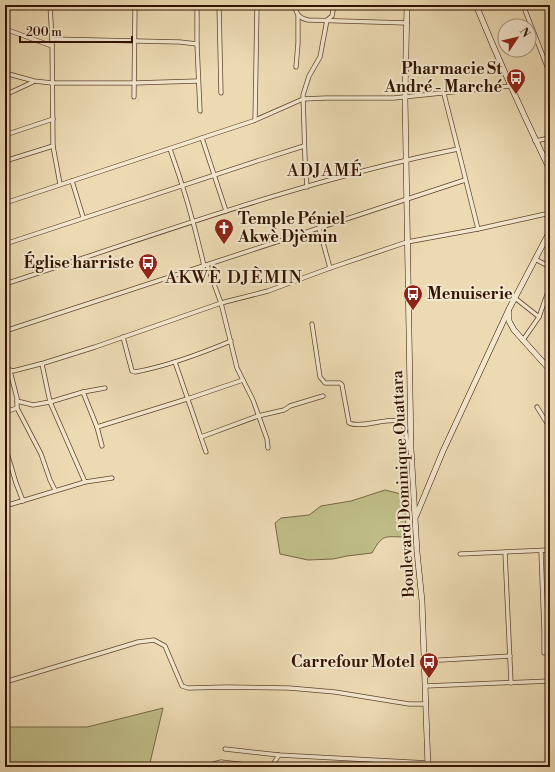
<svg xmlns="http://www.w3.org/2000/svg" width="555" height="772" font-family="'Libre Bodoni',serif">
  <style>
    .green { fill: #bfbd88; stroke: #786844 }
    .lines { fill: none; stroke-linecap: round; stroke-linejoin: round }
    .street-casing { stroke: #60452e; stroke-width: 5 }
    .secondary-casing { stroke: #311301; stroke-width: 6 }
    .street { stroke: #f3e7ce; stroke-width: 3.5 }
    .secondary { stroke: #f3e7ce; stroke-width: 5 }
    .labels { text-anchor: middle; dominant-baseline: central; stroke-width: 4; stroke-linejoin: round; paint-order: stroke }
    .poi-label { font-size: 16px; font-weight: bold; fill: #311301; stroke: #f3e7ce; text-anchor: end }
    .street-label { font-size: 16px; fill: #311301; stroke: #f3e7ce }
    .neighbourhood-label { font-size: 17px; letter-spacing: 1px; fill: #311301; stroke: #f3e7ce }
    .quarter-label { font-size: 18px; letter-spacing: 1px; fill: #311301; stroke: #f3e7ce }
  </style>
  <rect width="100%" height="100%" fill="#ecdab3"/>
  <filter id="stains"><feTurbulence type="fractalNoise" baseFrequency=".005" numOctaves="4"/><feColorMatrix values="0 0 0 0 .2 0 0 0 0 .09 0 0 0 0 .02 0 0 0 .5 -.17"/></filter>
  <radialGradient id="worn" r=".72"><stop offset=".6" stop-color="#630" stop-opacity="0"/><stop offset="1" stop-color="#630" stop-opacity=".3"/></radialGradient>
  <g class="green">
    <path d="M385,490l20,5 1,42c-21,0 -23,-4 -34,16l-25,3 -14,3 -25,1 -28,-6 -5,-31 6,-5 28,-3 12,-9 30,-5z"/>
    <polygon points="163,708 149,767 5,767 5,727 87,727"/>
  </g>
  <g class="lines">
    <defs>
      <g id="street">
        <polyline points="50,5 52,39 53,146 60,184"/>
        <polyline points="197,5 197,44 200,111"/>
        <polyline points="219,5 221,93"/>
        <path d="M295,5c1,9 4,13 13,15l99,3"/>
        <polyline points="523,5 550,74"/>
        <polyline points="5,29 52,46"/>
        <polyline points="52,39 180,42 197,44"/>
        <polyline points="296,67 298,43 298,15"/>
        <polyline points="5,73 34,81 52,83 134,83 198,81"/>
        <polyline points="5,95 33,82"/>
        <polyline points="134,97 135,5"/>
        <polyline points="255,120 257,5"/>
        <polyline points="5,135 53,119"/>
        <polyline points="202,138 226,211"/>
        <polyline points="535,141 550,138"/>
        <path d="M170,149c14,39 25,77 34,117"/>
        <polyline points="458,149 478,229 550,213"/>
        <polyline points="5,161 53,146"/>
        <polyline points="72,181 83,217"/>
        <polyline points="307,187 305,159 303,95 309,76 320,57 327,20 332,16 334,5"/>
        <polyline points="5,203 253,121 303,99 326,98 394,98 511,86"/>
        <polyline points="319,228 330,268"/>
        <polyline points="5,244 260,160 304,146"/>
        <polyline points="535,259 550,267"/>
        <polyline points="207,265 221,303 237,368 253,400 267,439 268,448"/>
        <path d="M5,284c150,-49 298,-104 453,-135l-14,-55"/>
        <polyline points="515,298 539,317"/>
        <path d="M312,324l8,53 5,6h15l2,2 7,38c12,6 42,-7 51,-1 8,6 5,19 10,27"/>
        <polyline points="5,331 465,180"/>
        <path d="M123,337l9,34 3,1c33,-6 65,-18 96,-31"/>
        <polyline points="523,340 539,317 550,286"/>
        <polyline points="5,360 8,369 13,371 44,363 95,347 221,303 268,291 330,268 407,242 478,229"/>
        <polyline points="175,362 206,452"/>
        <polyline points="42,364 50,402 83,392 105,388"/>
        <polyline points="10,371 17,398 17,408 41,454 50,480 55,490"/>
        <polyline points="83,392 97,427 102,446"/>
        <polyline points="17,401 33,405 50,402 85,482"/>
        <polyline points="537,407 550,428"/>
        <polyline points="5,412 17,408"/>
        <polyline points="97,427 187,399 243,380"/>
        <polyline points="201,437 258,416 284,410 290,406 323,396"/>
        <polyline points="5,446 16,483 23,501"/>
        <polyline points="5,506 85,482 112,478"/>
        <polyline points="541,551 544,630 544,653"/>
        <polyline points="505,552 511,683"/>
        <polyline points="460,554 550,550"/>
        <polyline points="424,661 510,656"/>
        <polyline points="5,682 115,649 138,642 154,640 165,646 182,686 188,688 228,687 289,688 335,692 409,704 426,704"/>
        <polyline points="425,686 550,681"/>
        <polyline points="225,749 279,755 428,763"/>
        <polyline points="208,767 210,765 221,762 264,767"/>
        <polyline points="270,767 272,766 279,755"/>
      </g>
      <g id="secondary">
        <polyline points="407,5 405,97 411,449 417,552 422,601 428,767"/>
        <path d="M476,5c23,56 48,111 74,165"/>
        <polyline points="509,312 509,321 514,330 550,370"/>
        <polyline points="416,516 443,451 509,309 550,231"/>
      </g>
    </defs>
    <use href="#street" class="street-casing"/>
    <use href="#secondary" class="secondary-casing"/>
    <use href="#street" class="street"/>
    <use href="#secondary" class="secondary"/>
  </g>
  <defs>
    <symbol id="bus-pin" viewBox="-11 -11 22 30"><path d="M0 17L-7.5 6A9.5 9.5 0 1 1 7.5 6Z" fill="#8f2418" stroke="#f3e7ce"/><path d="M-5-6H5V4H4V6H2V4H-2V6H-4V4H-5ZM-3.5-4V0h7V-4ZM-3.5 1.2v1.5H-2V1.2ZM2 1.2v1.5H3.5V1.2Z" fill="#fff"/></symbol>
    <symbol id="church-pin" viewBox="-11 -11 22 30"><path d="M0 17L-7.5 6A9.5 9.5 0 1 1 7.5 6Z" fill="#8f2418" stroke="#f3e7ce"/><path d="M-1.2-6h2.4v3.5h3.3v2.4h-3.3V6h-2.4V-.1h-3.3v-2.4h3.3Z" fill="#fff"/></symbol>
  </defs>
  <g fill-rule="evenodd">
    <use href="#bus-pin" x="505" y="67" width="22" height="30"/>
    <use href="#church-pin" x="213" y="217" width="22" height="30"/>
    <use href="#bus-pin" x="137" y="252" width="22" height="30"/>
    <use href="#bus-pin" x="402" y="283" width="22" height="30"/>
    <use href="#bus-pin" x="418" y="651" width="22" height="30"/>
  </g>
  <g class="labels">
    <g class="poi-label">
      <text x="502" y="69">Pharmacie St<tspan x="502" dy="18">André - Marché</tspan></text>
      <text x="238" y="219" text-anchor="start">Temple Péniel<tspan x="238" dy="18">Akwè Djèmin</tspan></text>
      <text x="134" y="263">Église harriste</text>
      <text x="427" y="294" text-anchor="start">Menuiserie</text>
      <text x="415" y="662">Carrefour Motel</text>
    </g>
    <g class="street-label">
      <text transform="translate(403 484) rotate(-93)">Boulevard Dominique Ouattara</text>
    </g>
    <g class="neighbourhood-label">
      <text x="325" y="171">ADJAMÉ</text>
    </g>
    <g class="quarter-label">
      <text x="234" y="277">AKWÈ DJÈMIN</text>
    </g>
  </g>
  <rect width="555" height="772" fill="none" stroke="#ecdab3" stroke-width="20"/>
  <rect x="6" y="6" width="543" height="760" fill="none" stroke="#311301" stroke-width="2"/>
  <rect x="10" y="10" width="535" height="752" fill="none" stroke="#311301"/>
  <g transform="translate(517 38) rotate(55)"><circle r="19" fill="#f3e7ce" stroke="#a5927c"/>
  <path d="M0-3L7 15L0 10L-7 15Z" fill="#8f2418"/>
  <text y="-6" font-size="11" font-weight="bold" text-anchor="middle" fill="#311301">N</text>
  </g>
  <path d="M20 36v6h112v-6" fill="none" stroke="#311301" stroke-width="2"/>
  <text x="26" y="36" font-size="12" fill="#311301" stroke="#f3e7ce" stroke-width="3" paint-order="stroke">200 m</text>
  <rect width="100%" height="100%" filter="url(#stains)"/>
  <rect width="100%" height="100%" fill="url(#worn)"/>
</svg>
